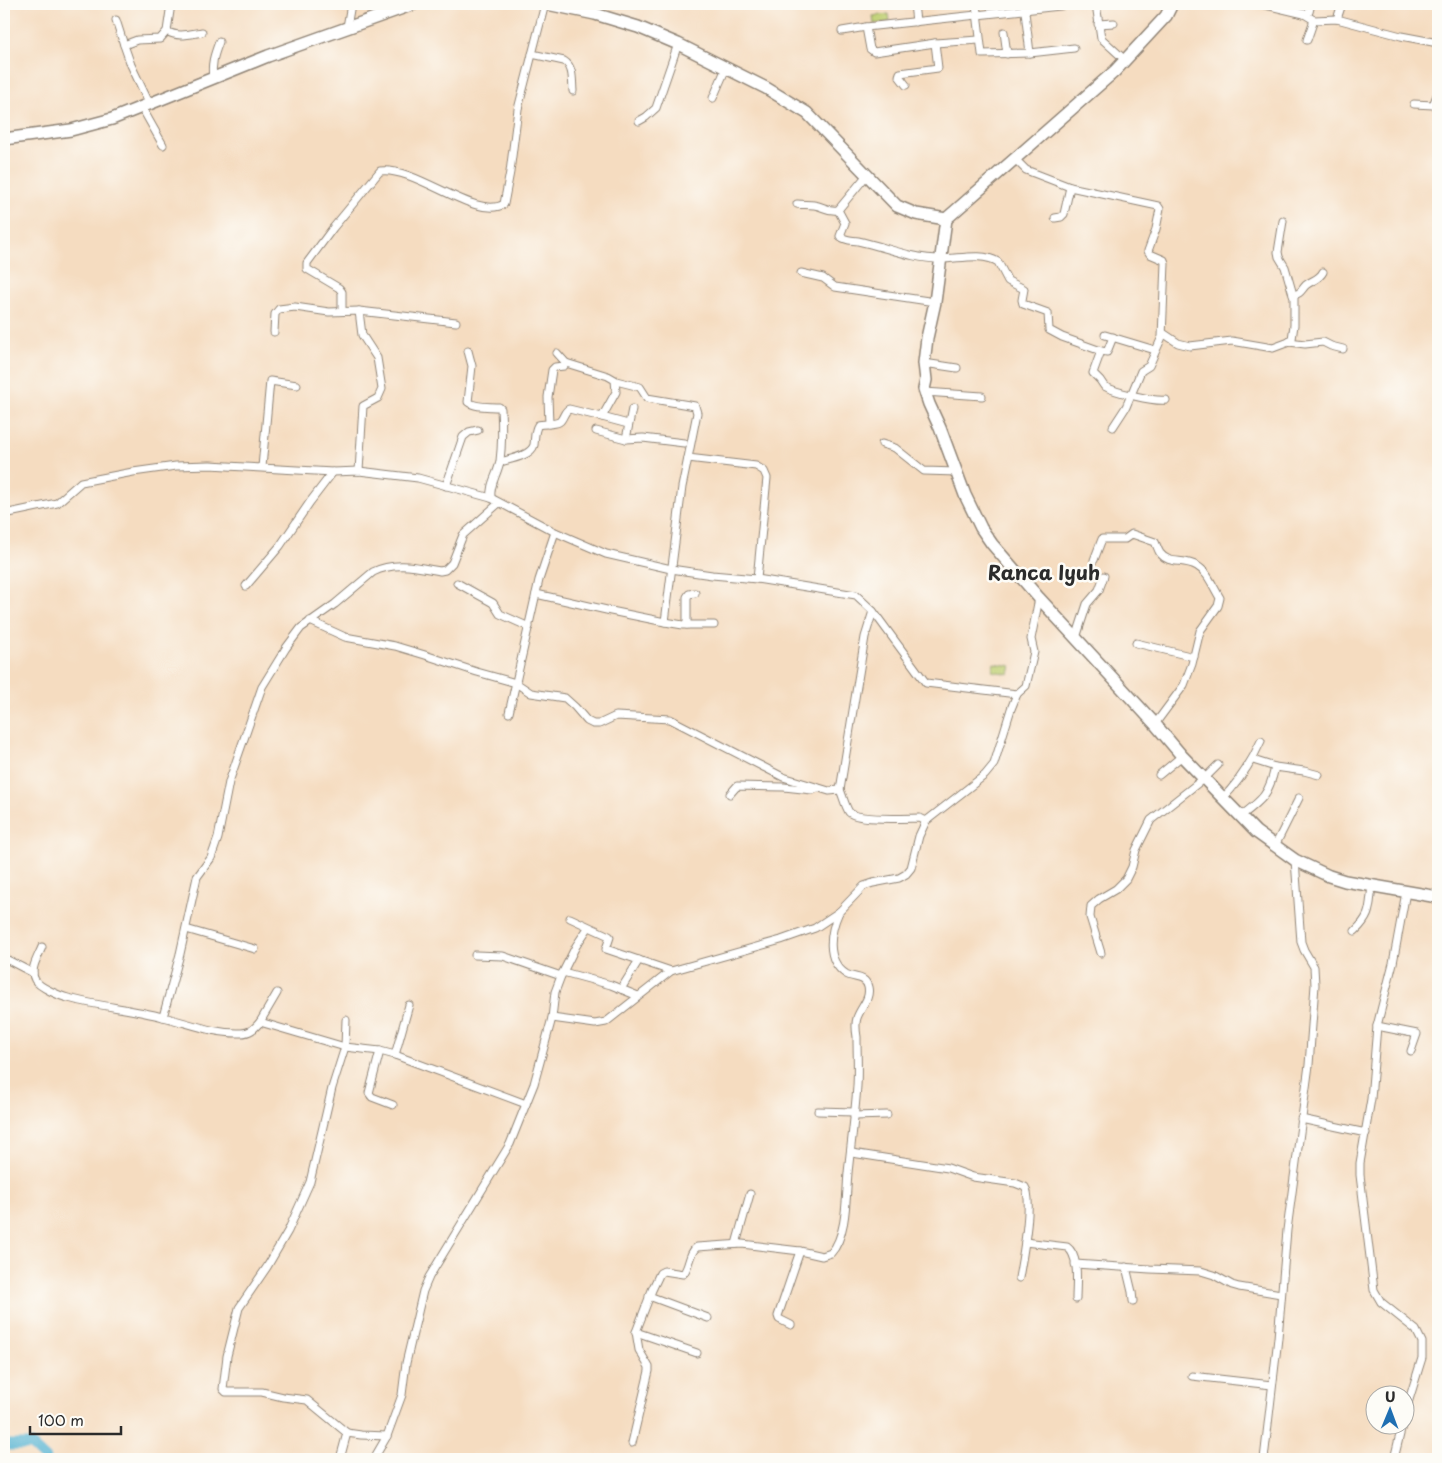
<svg xmlns="http://www.w3.org/2000/svg" width="1442" height="1463" font-family="'Playpen Sans',sans-serif">
  <style>
    .garden { fill: #bfcf72; stroke: #757d4e }
    .lines { fill: none; stroke-linecap: round; stroke-linejoin: round }
    .river { stroke: #51b1d0; stroke-width: 11 }
    .street-casing { stroke: #908476; stroke-width: 9 }
    .primary-casing { stroke: #908476; stroke-width: 14 }
    .street { stroke: #fff; stroke-width: 7 }
    .primary { stroke: #fff; stroke-width: 11 }
    .labels { text-anchor: middle; dominant-baseline: central; stroke-width: 5; stroke-linejoin: round; paint-order: stroke }
    .quarter-label { font-size: 20px; font-weight: bold; fill: #2b2b2b; stroke: #fdfcf7 }
  </style>
  <rect width="100%" height="100%" fill="#fdfcf7"/>
  <filter id="ink" filterUnits="userSpaceOnUse"><feTurbulence type="fractalNoise" baseFrequency=".02" numOctaves="2"/><feDisplacementMap in="SourceGraphic" scale="10" xChannelSelector="R" yChannelSelector="G"/><feConvolveMatrix kernelMatrix="1 2 1 2 8 2 1 2 1" color-interpolation-filters="sRGB"/></filter>
  <filter id="wash" filterUnits="userSpaceOnUse"><feTurbulence type="fractalNoise" baseFrequency=".0096" numOctaves="4" result="noise"/><feDisplacementMap in="SourceGraphic" scale="20" xChannelSelector="R" yChannelSelector="G"/><feGaussianBlur stdDeviation="1.12" result="paint"/><feColorMatrix in="noise" values="0 0 0 0 0 0 0 0 0 0 0 0 0 0 0 0 0 1.4 0 .05"/><feComposite in="paint" operator="in"/></filter>
  <g filter="url(#wash)">
    <rect width="100%" height="100%" fill="#f5dcc0"/>
    <g class="garden">
      <polygon points="889,14 890,22 874,24 873,16"/>
      <polygon points="994,663 1011,666 1009,674 992,671"/>
    </g>
    <g class="lines">
      <polyline class="river" points="4,1445 31,1445 46,1459"/>
    </g>
  </g>
  <g filter="url(#ink)">
    <g class="lines">
      <defs>
        <g id="street">
          <polyline points="914,4 916,22"/>
          <polyline points="976,4 982,54 1030,53 1074,48"/>
          <polyline points="1024,4 1030,53"/>
          <polyline points="1096,4 1101,38 1125,60"/>
          <polyline points="1261,4 1304,14 1314,20 1337,19 1401,36 1438,43"/>
          <polyline points="1304,14 1309,12 1311,4"/>
          <polyline points="1337,19 1342,4"/>
          <polyline points="116,20 124,45"/>
          <polyline points="1098,24 1114,23"/>
          <polyline points="347,27 351,4"/>
          <polyline points="866,27 870,49 874,52 935,43 979,40"/>
          <path d="M167,31c10,7 23,3 35,1"/>
          <polyline points="842,31 866,27 1078,4"/>
          <polyline points="1004,32 1007,54"/>
          <polyline points="1307,40 1314,20"/>
          <path d="M532,54l32,7c10,6 8,20 9,30"/>
          <path d="M213,78c-2,-14 1,-23 6,-36"/>
          <polyline points="906,85 899,76 900,73 938,68 935,43"/>
          <polyline points="713,98 726,68"/>
          <polyline points="149,103 131,65 124,45 137,40 160,39 167,31 171,4"/>
          <polyline points="1414,104 1433,105 1438,93"/>
          <polyline points="141,106 163,145"/>
          <polyline points="639,121 646,117 656,108 678,44"/>
          <polyline points="1014,158 1026,170 1070,187 1158,206 1160,209 1156,229 1148,251 1150,254 1164,260 1165,263 1162,337 1149,366 1141,371 1126,407 1113,427"/>
          <path d="M797,204c6,1 11,0 17,1 9,1 14,7 24,5l29,-35"/>
          <path d="M838,210l7,13 -5,13c6,5 11,4 18,5 28,6 54,18 83,18 18,0 41,-7 57,3l10,19 16,8 -2,11 1,4 25,9 1,17 13,7 39,14 -8,22 7,7 4,6c10,6 51,16 62,14"/>
          <polyline points="1055,218 1061,217 1064,214 1070,187"/>
          <polyline points="801,273 823,278 835,287 935,302"/>
          <path d="M1293,295c8,-1 8,-5 13,-10 6,-5 13,-5 17,-13"/>
          <path d="M342,310v-18l-3,-4 -32,-19v-6l26,-35 47,-57c36,-5 96,50 124,33l6,-32 8,-63 27,-105"/>
          <polyline points="274,332 275,314 279,309 295,307 329,312 359,311 456,322"/>
          <polyline points="1163,333 1178,343 1190,346 1232,341 1273,348 1289,342 1292,339 1294,325 1294,298 1285,267 1279,257 1278,252 1283,221"/>
          <polyline points="1105,335 1155,350"/>
          <polyline points="1289,342 1305,344 1323,342 1331,346 1343,349"/>
          <path d="M468,351l4,15 -4,36c8,6 21,4 31,5l2,2c1,16 1,35 -1,52 -2,13 -11,23 -9,37"/>
          <polyline points="1101,351 1107,352 1113,337"/>
          <polyline points="924,363 957,368"/>
          <polyline points="616,381 640,387 647,398 695,406 697,413 688,458 756,466 764,471 767,478 757,579"/>
          <polyline points="925,392 982,396"/>
          <polyline points="602,417 628,424"/>
          <polyline points="549,424 548,397 552,370 555,367 564,366 566,363 557,353"/>
          <polyline points="596,431 626,439 643,438 684,443"/>
          <polyline points="626,439 632,409"/>
          <polyline points="882,444 895,448 924,471 957,472"/>
          <path d="M500,462c10,-3 31,-6 34,-17 1,-7 0,-14 4,-20 6,-2 15,0 21,-3 5,-3 4,-10 10,-13l33,8 14,-25 -1,-12 -7,-4 -42,-13"/>
          <polyline points="262,467 270,381 297,385"/>
          <polyline points="359,471 363,406 378,398 382,389 377,358 362,335 359,311"/>
          <polyline points="446,486 463,437 469,432 478,430"/>
          <polyline points="4,514 57,503 81,482 133,472 176,466 210,465 333,472 359,471 418,478 491,498 555,532 606,554 671,569 712,575 757,579 856,595 873,611 926,683 1017,694"/>
          <path d="M1094,560l8,-21h23l7,-5 23,8c2,4 3,8 5,11 9,12 23,5 37,13 11,6 16,21 23,32l-2,8 -18,25 -8,33 -8,21 -29,39"/>
          <polyline points="457,583 493,603 500,614 529,627"/>
          <polyline points="246,586 280,546 310,502 333,472"/>
          <polyline points="536,594 611,611 665,622 682,487 688,458"/>
          <path d="M310,621l35,16 50,9 30,9 52,17 39,11 15,10 34,5 10,9 12,14 6,3h6l17,-8 54,3 113,58 46,14 11,-1c3,6 5,16 9,22 7,9 58,6 71,6l6,3"/>
          <polyline points="665,622 683,625 714,625"/>
          <polyline points="687,625 687,597 689,594 695,593"/>
          <polyline points="1076,638 1087,604 1099,590 1104,576"/>
          <polyline points="1136,643 1194,657"/>
          <polyline points="509,713 539,580 555,532"/>
          <polyline points="1253,760 1275,767"/>
          <polyline points="1159,775 1182,756"/>
          <polyline points="840,790 865,637 873,611"/>
          <polyline points="730,794 737,786 784,787 812,790 818,788"/>
          <path d="M1222,799c17,-17 29,-36 39,-58"/>
          <path d="M1241,816c21,-16 28,-21 34,-49l29,4 15,4"/>
          <polyline points="1275,846 1299,798"/>
          <polyline points="570,918 609,936 610,937 606,949 671,971"/>
          <polyline points="186,929 255,949"/>
          <path d="M1355,931c17,-16 14,-24 17,-45"/>
          <path d="M42,947c-4,10 -13,23 -7,33 4,7 25,16 33,18 31,8 63,11 95,19 26,6 51,17 78,16 9,0 13,-4 19,-11"/>
          <polyline points="1101,953 1090,917 1091,906 1099,899 1116,889 1126,879 1132,867 1136,850 1151,820 1207,776 1218,765"/>
          <polyline points="475,955 503,956 561,976 563,972 611,985 638,996"/>
          <polyline points="4,958 33,973"/>
          <polyline points="563,972 576,946 588,928"/>
          <polyline points="621,989 639,960"/>
          <polyline points="277,993 260,1022 345,1047 380,1051 395,1055 526,1104"/>
          <path d="M163,1017l17,-63 17,-77 14,-19 7,-20 11,-56 33,-95 24,-39 15,-20 34,-24 38,-32c22,-11 44,-5 67,-1l5,-1 7,-7 11,-28 36,-32"/>
          <polyline points="552,1018 595,1024 606,1022 671,971 781,940 815,928 839,912 864,886 873,883 899,878 906,874 911,868 919,836 926,821 985,775 994,764 1011,709 1017,694 1026,686 1034,652 1031,639 1039,598"/>
          <polyline points="346,1020 345,1047 332,1088 310,1182 288,1231 267,1267 239,1308 227,1356 223,1389 226,1392 262,1392 283,1397 307,1400 347,1433"/>
          <polyline points="1377,1026 1417,1034 1411,1051"/>
          <polyline points="380,1051 369,1093 372,1097 393,1105"/>
          <polyline points="395,1055 409,1005"/>
          <polyline points="818,1111 854,1112"/>
          <polyline points="854,1116 887,1115"/>
          <polyline points="1301,1119 1366,1133"/>
          <path d="M852,1153l96,15 25,9 42,6 10,4c9,14 -3,73 -6,91"/>
          <path d="M1025,1242l42,5c13,9 9,37 9,52"/>
          <polyline points="736,1244 750,1194"/>
          <polyline points="1075,1264 1150,1269 1201,1271 1214,1275 1232,1285 1239,1287 1281,1294"/>
          <polyline points="1126,1267 1132,1292 1133,1301"/>
          <polyline points="649,1296 708,1318"/>
          <polyline points="791,1325 779,1319 778,1316 800,1251"/>
          <polyline points="636,1332 697,1353"/>
          <polyline points="1192,1376 1272,1385"/>
          <polyline points="1404,1416 1422,1358 1422,1342 1416,1330 1381,1302 1374,1290 1360,1175 1360,1163 1371,1099 1377,1026 1393,963 1406,892"/>
          <path d="M632,1443l17,-72v-4l-10,-17 -3,-18 16,-42 8,-17 4,-2 19,3c7,-7 5,-21 14,-27l45,-3 58,7 22,5 9,-3c16,-17 15,-57 17,-80 3,-29 7,-58 9,-87 1,-16 0,-33 0,-49 -1,-6 -2,-13 0,-19 3,-10 14,-19 11,-31 -3,-12 -14,-8 -22,-13 -21,-14 -16,-42 -7,-62"/>
          <polyline points="340,1459 347,1433 361,1435 387,1436"/>
          <polyline points="376,1459 376,1455 387,1436 402,1395 406,1363 423,1291 429,1277 510,1144 534,1084 552,1018 555,992 561,976"/>
          <polyline points="1264,1459 1278,1338 1287,1230 1309,1065 1315,985 1314,967 1304,950 1301,942 1295,860"/>
          <polyline points="1394,1459 1402,1426"/>
        </g>
        <g id="primary">
          <polyline points="547,4 595,14 638,27 678,44 766,88 807,113 897,206 916,214 946,219"/>
          <polyline points="4,139 71,130 112,119 268,56 414,4"/>
          <polyline points="946,219 935,302 927,338 924,363 926,380 924,389 929,404 940,428 965,495 981,528 992,544 1039,598 1155,724 1182,756 1256,832 1295,860 1329,876 1345,881 1438,897"/>
          <polyline points="946,219 1115,71 1166,16 1172,4"/>
        </g>
      </defs>
      <use href="#street" class="street-casing"/>
      <use href="#primary" class="primary-casing"/>
      <use href="#street" class="street"/>
      <use href="#primary" class="primary"/>
    </g>
  </g>
  <g class="labels">
    <g class="quarter-label">
      <text x="1044" y="572">Ranca Iyuh</text>
    </g>
  </g>
  <rect width="1442" height="1463" fill="none" stroke="#fdfcf7" stroke-width="20"/>
  <g transform="translate(1390 1410) rotate(1)"><circle r="24" fill="#fdfcf7" stroke="#a9a8a5"/>
  <path d="M0-4L9 19L0 12L-9 19Z" fill="#1f6fb2"/>
  <text y="-8" font-size="14" font-weight="bold" text-anchor="middle" fill="#2b2b2b">U</text>
  </g>
  <path d="M30 1426v8h91v-8" fill="none" stroke="#2b2b2b" stroke-width="2.5"/>
  <text x="38" y="1426" font-size="15" fill="#2b2b2b" stroke="#fdfcf7" stroke-width="4" paint-order="stroke">100 m</text>
</svg>
